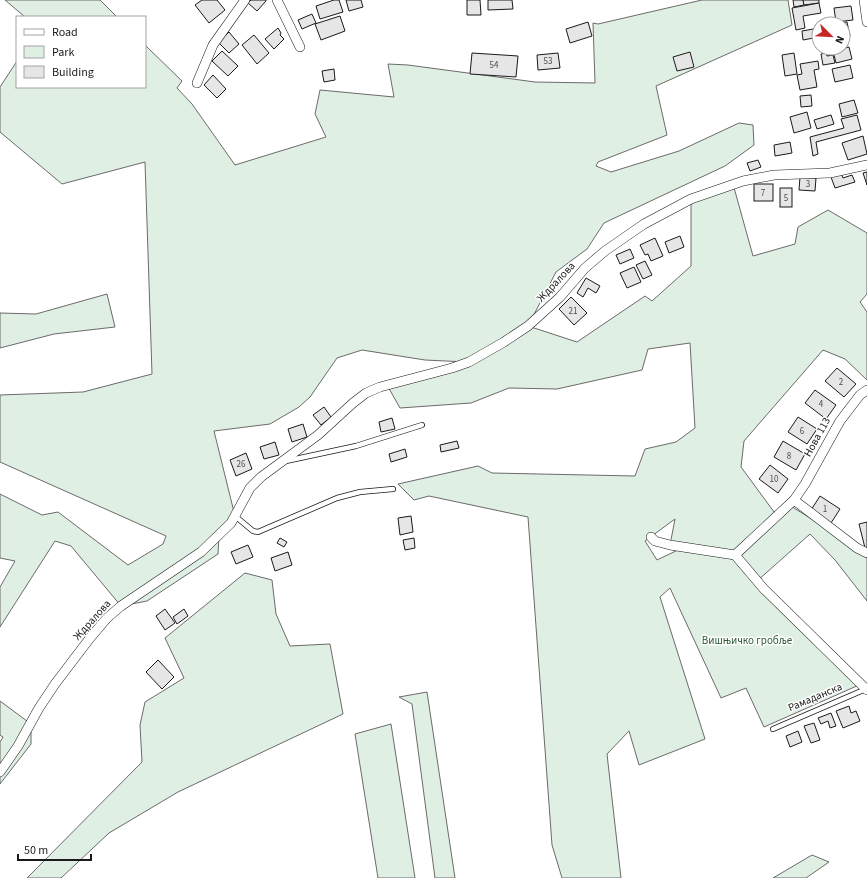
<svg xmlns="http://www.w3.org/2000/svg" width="867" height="878" font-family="'Source Sans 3',sans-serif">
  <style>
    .green { fill: #e0efe3; stroke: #6a6a6a; fill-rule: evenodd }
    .building { fill: #e6e6e6; stroke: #1a1a1a }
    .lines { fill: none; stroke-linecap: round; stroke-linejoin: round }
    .lane-casing { stroke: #1a1a1a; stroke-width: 6 }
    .street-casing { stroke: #1a1a1a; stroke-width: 10 }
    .lane { stroke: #fff; stroke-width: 4.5 }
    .street { stroke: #fff; stroke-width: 9 }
    .labels { text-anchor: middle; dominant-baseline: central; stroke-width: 3; stroke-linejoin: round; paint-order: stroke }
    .number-label { font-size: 9px; fill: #4d4d4d }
    .street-label { font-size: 11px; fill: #1a1a1a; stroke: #fff }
    .park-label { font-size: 11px; fill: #2b5a34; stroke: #fff }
  </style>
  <rect width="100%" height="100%" fill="#fff"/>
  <g class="green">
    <polygon points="5,0 100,0 117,17 25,17"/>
    <path d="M702,0h86l4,25 -136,61 11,49 -69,27 -2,4 15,6 68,-21 60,-28 14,2 1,20 -29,21 -121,57 -17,26 -31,23 -28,54 49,16 68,-46 7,5 39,-35v-67l42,-15 20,72 42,-12 3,-17 30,-17 39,23v61l-7,8 7,10v68l-22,-21 -22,-9 -79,91 -3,26 36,49 12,-11 78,48v48l-32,-41 -25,-26 -53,47 102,104 -95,42 -18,-39 -25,10 -51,-110 -10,9 45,142 -66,26 -10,-34 -22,23 14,124h-59l-10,-33 -24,-328 -99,-21 -15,4 -16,-16 80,-18 14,7 143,3 10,-27 31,-7 19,-14 -5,-85 -42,6 -6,21 -85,19 -48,-1 -38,15 -71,5 -13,-23 80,-23 -42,-2 -63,-10 -25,8 -27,39 -11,10 -29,17 -56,7 21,85 -16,20 -1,18 -71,47 -26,5 -50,-60 -16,-5 -55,86v-40l15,-26 -15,-3v-64l42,21 16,-3 70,53 35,-21 3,-8 -166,-74v-67l83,-3 69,-18 -7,-212 -83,22 -62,-52v-45l17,-26v26h128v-42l37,36 -5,7 15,16 43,61 91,-28 -11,-23 5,-24 74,7 -6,-33 20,1 127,17 60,1 -2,-60 5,1zM675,519l-5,26 10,4 -23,11 -12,-19z"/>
    <polygon points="107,294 115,327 54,334 0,348 0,313 36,314"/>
    <polygon points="245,573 272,580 276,614 290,646 330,644 343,714 178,792 109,833 61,878 27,878 142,762 140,725 145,702 184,678 165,638"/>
    <polygon points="427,692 455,878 435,878 412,704 399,697"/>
    <polygon points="0,701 31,724 31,744 0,784 0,742 3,737 0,735"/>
    <polygon points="391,724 415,878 378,878 355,734"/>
    <polygon points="812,855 829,862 806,878 773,878"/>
  </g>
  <g class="building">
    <polygon points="202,0 217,0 225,10 209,23 195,5"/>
    <polygon points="251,0 266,0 266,1 257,11 248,3"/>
    <polygon points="334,0 339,0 343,12 320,19 316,6"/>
    <polygon points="346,0 361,0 363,7 349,11"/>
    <polygon points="467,0 480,0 481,15 467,15"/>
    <polygon points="488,0 512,0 513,9 488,10"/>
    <polygon points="793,0 803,0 804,5 794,7"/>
    <polygon points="803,0 819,0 819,3 804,5"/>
    <polygon points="819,3 821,13 803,16 805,28 796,30 792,8"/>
    <polygon points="851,6 853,20 836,22 834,8"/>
    <polygon points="312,14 316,23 302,29 298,20"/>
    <polygon points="340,16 345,31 321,40 315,24"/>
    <polygon points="588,22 592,36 570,43 566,29"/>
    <polygon points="847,22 850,36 843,37 843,24 834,24"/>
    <polygon points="278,28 281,33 280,35 284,39 274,49 265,39"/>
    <polygon points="819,28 819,37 803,40 802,31"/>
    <polygon points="229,32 239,44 229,53 218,42"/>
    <polygon points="254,35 269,53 257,64 242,45"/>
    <polygon points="849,47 852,59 836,63 833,51"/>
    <polygon points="222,51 238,66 228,76 212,61"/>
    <polygon points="690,52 694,67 677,71 673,57"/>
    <polygon points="472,53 518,56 516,77 470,74"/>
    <polygon points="558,53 560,68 538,70 537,55"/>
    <polygon points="794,53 797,74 785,76 782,55"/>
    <polygon points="826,53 827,56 833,55 835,63 823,65 821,54"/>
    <polygon points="818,61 819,69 814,70 817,87 800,90 797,75 802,74 800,64"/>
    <polygon points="850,65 853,78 835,82 832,69"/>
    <polygon points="334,69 335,80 324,82 322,71"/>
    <polygon points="213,75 226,89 217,98 204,85"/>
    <polygon points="811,95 812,106 801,107 800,96"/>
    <polygon points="854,100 858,113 842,117 839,104"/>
    <polygon points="807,112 811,128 794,133 790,117"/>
    <polygon points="831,115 834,124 817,129 814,120"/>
    <polygon points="857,115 861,130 816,142 818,154 813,156 810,137 844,128 841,119"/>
    <polygon points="863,136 867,154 848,160 842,143"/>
    <polygon points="790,142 792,153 775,156 774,145"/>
    <polygon points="758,160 761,167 750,171 747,163"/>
    <polygon points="867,172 867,185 863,173"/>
    <polygon points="841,173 843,178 852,175 855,182 835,188 831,177"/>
    <polygon points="800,177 816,178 815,191 799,190"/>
    <rect x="754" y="184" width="19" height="17"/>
    <rect x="780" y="188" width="12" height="19"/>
    <polygon points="680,236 684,247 669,253 665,242"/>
    <polygon points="655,238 663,256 651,261 648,254 645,255 640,245"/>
    <polygon points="630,249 634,258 620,264 616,255"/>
    <polygon points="645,261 652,275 643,279 636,265"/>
    <polygon points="634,267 641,282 627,288 620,273"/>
    <polygon points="586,278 600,286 596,293 588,288 583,297 577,293"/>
    <polygon points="571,297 587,313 574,325 559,309"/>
    <polygon points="837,368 856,384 844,397 825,381"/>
    <polygon points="815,390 836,405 826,419 805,403"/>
    <polygon points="324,407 331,417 321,425 313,415"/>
    <polygon points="798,417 817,429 807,444 788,432"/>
    <polygon points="392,418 395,429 381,432 379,422"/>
    <polygon points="303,424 307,437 292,442 288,429"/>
    <polygon points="457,441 459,448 441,452 440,445"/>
    <polygon points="783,441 805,454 796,470 774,457"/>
    <polygon points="275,442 279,455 264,459 260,447"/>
    <polygon points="405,449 407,457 391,462 389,454"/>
    <polygon points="246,453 252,469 236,476 230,460"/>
    <polygon points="770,465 788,479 778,493 759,479"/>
    <polygon points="820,496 840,509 831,523 811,510"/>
    <polygon points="411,516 413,532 400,535 398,518"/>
    <polygon points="867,522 867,547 865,548 859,524"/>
    <polygon points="280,538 287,542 284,547 277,543"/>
    <polygon points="414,538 415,548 405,550 403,540"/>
    <polygon points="248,545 253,557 236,564 231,552"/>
    <polygon points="288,552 292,565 275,571 271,558"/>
    <polygon points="165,609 175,623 165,630 156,616"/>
    <polygon points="184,609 188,616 177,624 173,617"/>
    <polygon points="158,660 174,677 162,689 146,672"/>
    <polygon points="849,706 851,713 856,711 860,721 843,728 836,711"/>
    <polygon points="831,713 836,726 830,728 828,721 821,724 818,718"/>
    <polygon points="814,723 820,740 811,743 804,726"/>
    <polygon points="798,731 802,742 790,747 786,736"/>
  </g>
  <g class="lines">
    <defs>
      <g id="lane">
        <polyline points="286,461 356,446 422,425"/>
        <polyline points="235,516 253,531 258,532 337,498 360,492 393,489"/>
        <polyline points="773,729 866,689"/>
      </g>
      <g id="street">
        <polyline points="277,0 300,47"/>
        <polyline points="864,0 867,22"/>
        <polyline points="197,83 213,45 245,0"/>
        <polyline points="794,500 857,548 867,553"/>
        <polyline points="651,537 655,541 670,545 735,555 764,589 867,690"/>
        <polyline points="735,555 794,500 805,484 840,421 860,395 867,390"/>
        <polyline points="0,772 18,746 39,708 55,684 90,638 107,618 121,606 201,552 231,523 250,488 261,477 318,435 353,403 366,393 380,387 452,368 469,362 504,342 528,326 560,297 585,268 605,251 644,224 691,199 743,181 774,175 830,173 867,165"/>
      </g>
    </defs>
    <use href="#lane" class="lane-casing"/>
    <use href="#street" class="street-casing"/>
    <use href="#lane" class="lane"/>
    <use href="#street" class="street"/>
  </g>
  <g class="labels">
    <g class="number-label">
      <text x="548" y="61">53</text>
      <text x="494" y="65">54</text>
      <text x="808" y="184">3</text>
      <text x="763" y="193">7</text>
      <text x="786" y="198">5</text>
      <text x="573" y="311">21</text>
      <text x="841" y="382">2</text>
      <text x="821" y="404">4</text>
      <text x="802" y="431">6</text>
      <text x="789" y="456">8</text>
      <text x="241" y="464">26</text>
      <text x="774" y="479">10</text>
      <text x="825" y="509">1</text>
    </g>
    <g class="street-label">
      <text transform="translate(556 282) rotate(-47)">Ждралова</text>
      <text transform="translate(817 437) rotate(-61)">Нова 113</text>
      <text transform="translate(92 620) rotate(-48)">Ждралова</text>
      <text transform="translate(815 697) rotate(-23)">Рамаданска</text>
    </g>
    <g class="park-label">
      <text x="747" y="640">Вишњичко гробље</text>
    </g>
  </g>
  <rect x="16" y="16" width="130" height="72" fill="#ffffff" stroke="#a3a3a3"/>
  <rect x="24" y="29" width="20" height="6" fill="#ffffff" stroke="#a3a3a3"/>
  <text x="52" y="36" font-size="12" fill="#1a1a1a">Road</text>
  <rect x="24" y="46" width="20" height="12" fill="#e0efe3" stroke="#a3a3a3"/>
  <text x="52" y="56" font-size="12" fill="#1a1a1a">Park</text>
  <rect x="24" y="66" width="20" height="12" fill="#e6e6e6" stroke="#a3a3a3"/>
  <text x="52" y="76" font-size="12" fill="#1a1a1a">Building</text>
  <g transform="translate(831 36) rotate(114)"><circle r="19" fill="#ffffff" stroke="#a3a3a3"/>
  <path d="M0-3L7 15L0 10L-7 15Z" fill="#c62828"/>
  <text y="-6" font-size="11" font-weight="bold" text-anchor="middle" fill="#1a1a1a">N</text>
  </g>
  <path d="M18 854v6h73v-6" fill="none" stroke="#1a1a1a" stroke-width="2"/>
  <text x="24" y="854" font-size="12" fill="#1a1a1a" stroke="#ffffff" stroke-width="3" paint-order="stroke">50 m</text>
</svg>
